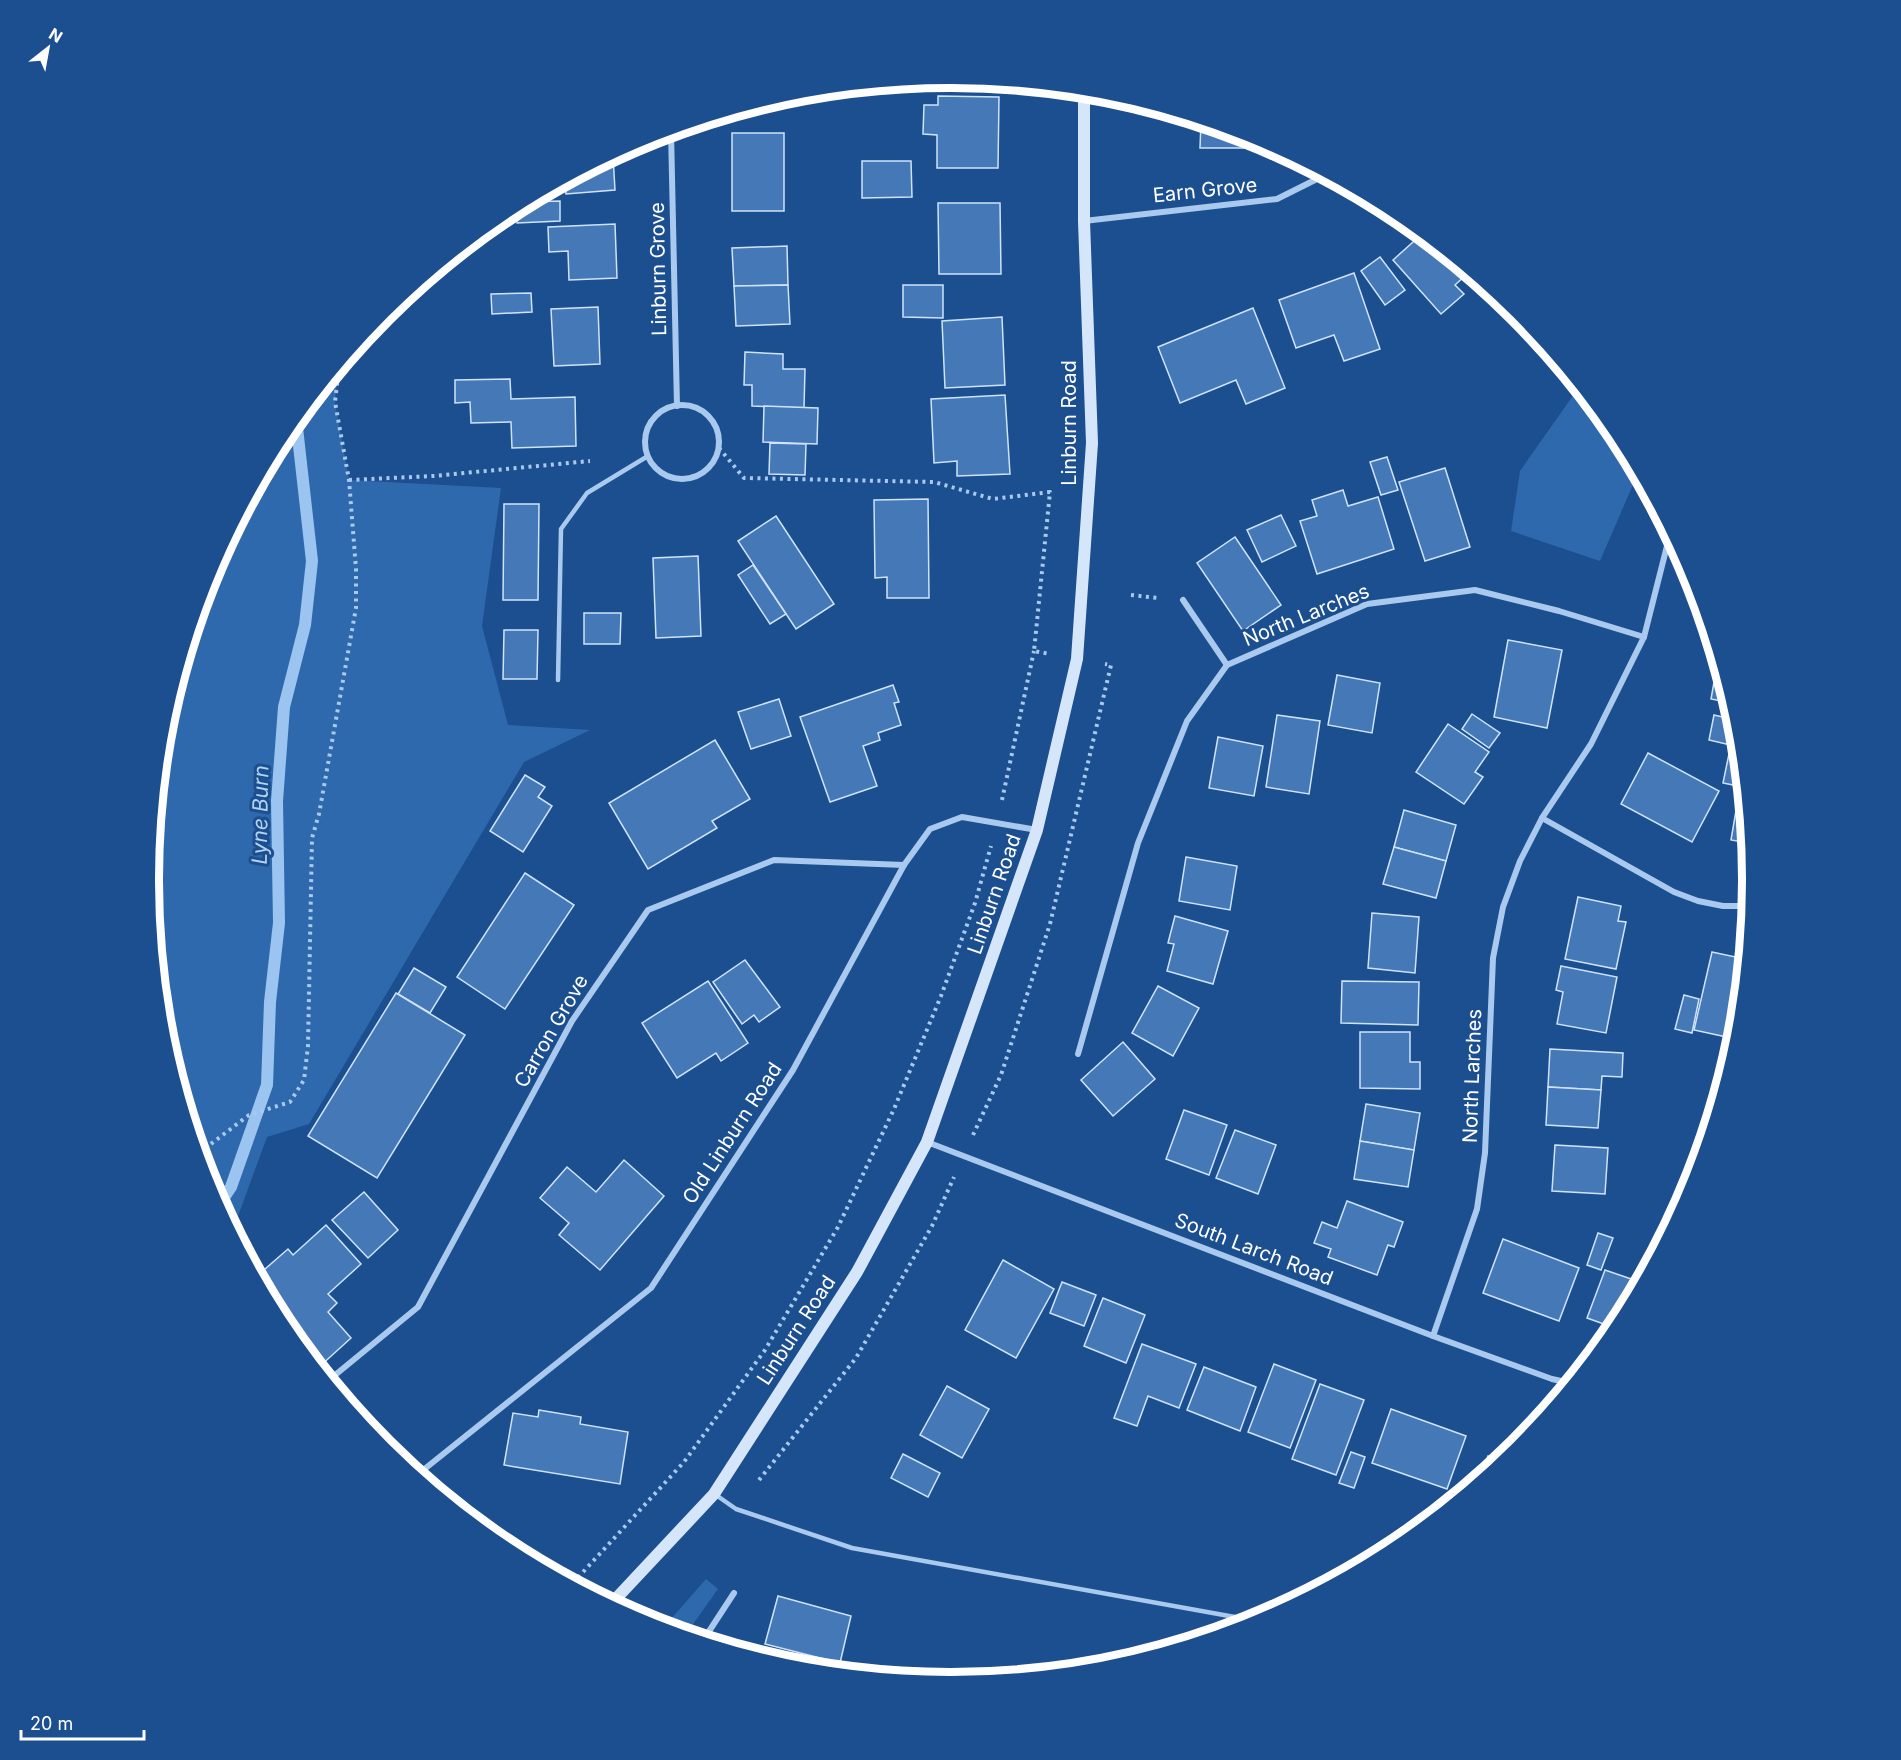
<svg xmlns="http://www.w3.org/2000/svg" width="1901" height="1760" font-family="Inter,sans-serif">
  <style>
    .green { fill: #2e69ad }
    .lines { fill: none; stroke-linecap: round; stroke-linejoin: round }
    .stream { stroke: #9cc4f0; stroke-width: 12 }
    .building { fill: #4478b7; stroke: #cfe3fa; stroke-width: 1.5 }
    .path { stroke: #a9c9ee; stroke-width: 4; stroke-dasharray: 3 4.5; stroke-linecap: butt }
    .lane { stroke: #a9c9ee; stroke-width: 4.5 }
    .street { stroke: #a9c9ee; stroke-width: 6 }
    .secondary { stroke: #d6e6fa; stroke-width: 12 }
    .labels { text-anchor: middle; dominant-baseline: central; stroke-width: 6; stroke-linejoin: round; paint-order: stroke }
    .street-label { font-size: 20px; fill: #fff; stroke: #1b4f8f }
    .water-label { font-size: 21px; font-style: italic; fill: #b5d3f5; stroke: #1b4f8f }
    .rim { fill: none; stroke: #fff; stroke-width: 8 }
  </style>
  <rect width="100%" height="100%" fill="#1b4f8f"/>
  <g class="green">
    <polygon points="339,367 335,402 349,480 501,488 482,626 508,725 590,730 524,762 309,1124 267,1137 233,1230 209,1187 164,1036 149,880 164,723 210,573 284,434"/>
    <polygon points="1579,387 1618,435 1638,473 1600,561 1511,531 1520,471"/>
    <polygon points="706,1579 718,1589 686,1634 664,1627"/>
  </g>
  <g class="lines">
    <polyline class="stream" points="219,1205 231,1187 267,1085 270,1002 279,923 277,801 284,707 305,625 312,561 296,419"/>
  </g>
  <g class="building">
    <polygon points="938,96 999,97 998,168 937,168 937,135 923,134 924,105 938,105"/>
    <polygon points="1201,122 1258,139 1271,146 1271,148 1200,148"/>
    <rect x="732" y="133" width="52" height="78"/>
    <polygon points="613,156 615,190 566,194 565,181"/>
    <polygon points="862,161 911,161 912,197 862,198"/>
    <polygon points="560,201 560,221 517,223 516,207 525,202"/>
    <polygon points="938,203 1000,203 1001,274 939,274"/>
    <polygon points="615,224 617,278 569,280 568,251 549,252 548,227"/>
    <polygon points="1422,234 1489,289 1484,293 1467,274 1455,285 1464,294 1441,314 1393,260"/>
    <polygon points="787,246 788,285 734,286 732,248"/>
    <polygon points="1380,257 1405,290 1385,305 1361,271"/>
    <polygon points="1354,273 1380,349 1344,361 1334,335 1296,348 1279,300"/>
    <polygon points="788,285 790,324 736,326 734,286"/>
    <polygon points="903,285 943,285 943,318 903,317"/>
    <polygon points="531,293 532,312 492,314 491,294"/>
    <polygon points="598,307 600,364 554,366 551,309"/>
    <polygon points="1253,308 1285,388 1246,404 1236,380 1180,403 1158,347"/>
    <polygon points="1002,317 1005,385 945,388 942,321"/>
    <polygon points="745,352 783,354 783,369 805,369 804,408 752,406 752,385 744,385"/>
    <polygon points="510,379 511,399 575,397 576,446 512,448 511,422 471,423 470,402 455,403 455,380"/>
    <polygon points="1005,395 1010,474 957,476 957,461 934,463 931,399"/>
    <polygon points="764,406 818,408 817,444 763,442"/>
    <polygon points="770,443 806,444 805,475 769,474"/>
    <polygon points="1387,457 1398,490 1381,495 1370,462"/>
    <polygon points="1445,468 1470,547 1425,561 1399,482"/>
    <polygon points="1343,490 1348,506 1378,497 1394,549 1317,574 1300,521 1317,516 1312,500"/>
    <polygon points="928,499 929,598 887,598 887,577 875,578 874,500"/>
    <polygon points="504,504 539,504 538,600 503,600"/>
    <polygon points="1281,515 1296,546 1262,562 1247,530"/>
    <polygon points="776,516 834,604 796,629 738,541"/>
    <polygon points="1235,537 1281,605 1243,631 1197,563"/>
    <polygon points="698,556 701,636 656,638 653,558"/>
    <polygon points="753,565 786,614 770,624 738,575"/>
    <polygon points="584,613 621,613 620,644 584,644"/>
    <polygon points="504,630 538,630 537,679 503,679"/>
    <polygon points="1508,640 1562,650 1547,728 1494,717"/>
    <polygon points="1716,671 1721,672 1731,703 1711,699"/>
    <polygon points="1337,675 1380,683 1372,733 1328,725"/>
    <polygon points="893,685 899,702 894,703 901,725 878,733 880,740 863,746 877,786 830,802 800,717"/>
    <polygon points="779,699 791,736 751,749 738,712"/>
    <polygon points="1472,714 1500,733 1489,748 1462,729"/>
    <polygon points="1277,715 1320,721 1309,794 1266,787"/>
    <polygon points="1714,715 1736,720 1739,747 1709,740"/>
    <polygon points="1448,724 1489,752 1475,772 1483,777 1464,804 1416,772"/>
    <polygon points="1218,737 1263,746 1254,796 1209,788"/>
    <polygon points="715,740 750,799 712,821 717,828 648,869 609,803"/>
    <polygon points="1730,749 1740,751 1742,770 1738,786 1723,783"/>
    <polygon points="1648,753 1719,791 1692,842 1621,804"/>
    <polygon points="525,775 545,787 538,797 552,806 523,852 490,831"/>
    <polygon points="1740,787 1743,787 1749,843 1731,840"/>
    <polygon points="1404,810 1456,825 1446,861 1394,847"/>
    <polygon points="1394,847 1446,861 1436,898 1383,884"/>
    <polygon points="1186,857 1237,866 1230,910 1179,901"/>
    <polygon points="525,873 574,905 505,1009 457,977"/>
    <polygon points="1578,897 1621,906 1618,921 1626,922 1616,969 1565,959"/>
    <polygon points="1372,913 1419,917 1415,973 1368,968"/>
    <polygon points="1175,916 1228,931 1213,984 1167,971 1174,944 1168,943"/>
    <polygon points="1712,952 1745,959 1736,1039 1694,1030"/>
    <polygon points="745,960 780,1007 759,1022 754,1015 742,1024 713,982"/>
    <polygon points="1561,966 1617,977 1606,1033 1557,1024 1563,992 1556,990"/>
    <polygon points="414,968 446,987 430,1013 398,994"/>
    <polygon points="708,981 748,1043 721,1061 716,1053 677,1078 642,1023"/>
    <polygon points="1342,981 1419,982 1418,1025 1341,1023"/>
    <polygon points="1158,986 1199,1008 1173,1056 1132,1033"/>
    <polygon points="396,993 465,1035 377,1178 308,1136"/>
    <polygon points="1684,995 1699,999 1692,1033 1675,1029"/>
    <polygon points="1360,1032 1410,1032 1410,1062 1420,1062 1420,1089 1360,1088"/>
    <polygon points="1123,1042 1155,1079 1113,1116 1081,1080"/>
    <polygon points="1550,1049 1623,1053 1622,1077 1602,1076 1601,1090 1548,1087"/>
    <polygon points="1548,1087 1601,1090 1598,1128 1546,1125"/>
    <polygon points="1366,1104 1420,1113 1414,1150 1360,1141"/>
    <polygon points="1184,1110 1227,1125 1209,1175 1166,1159"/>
    <polygon points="1235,1130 1276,1145 1258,1194 1216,1178"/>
    <polygon points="1360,1141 1414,1150 1408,1187 1354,1179"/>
    <polygon points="1555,1145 1608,1148 1605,1194 1552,1191"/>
    <polygon points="624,1160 664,1196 600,1270 559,1235 569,1223 540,1198 567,1167 596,1192"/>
    <polygon points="364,1192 398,1230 368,1258 332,1220"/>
    <polygon points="1347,1201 1403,1222 1394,1247 1388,1245 1377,1275 1328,1257 1331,1249 1314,1243 1322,1222 1337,1228"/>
    <polygon points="326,1225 361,1264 328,1294 337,1303 328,1312 351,1338 318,1368 283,1325 257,1276 288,1249 293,1255"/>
    <polygon points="1598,1233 1613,1238 1601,1270 1587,1265"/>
    <polygon points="1503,1239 1579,1268 1559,1321 1483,1293"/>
    <polygon points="1003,1260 1054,1289 1016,1358 965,1330"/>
    <polygon points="1605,1270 1640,1282 1615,1328 1587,1318"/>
    <polygon points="1062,1282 1096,1295 1084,1326 1050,1313"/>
    <polygon points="1103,1298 1145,1315 1126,1363 1084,1346"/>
    <polygon points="1142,1344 1196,1364 1179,1408 1148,1396 1137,1426 1114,1418"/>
    <polygon points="1274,1364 1316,1380 1290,1448 1248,1432"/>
    <polygon points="1204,1367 1256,1387 1240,1431 1187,1410"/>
    <polygon points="1320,1384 1364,1400 1336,1475 1292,1459"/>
    <polygon points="947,1386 989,1409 962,1458 920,1435"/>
    <polygon points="1391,1409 1466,1436 1447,1489 1372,1463"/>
    <polygon points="539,1410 581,1417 580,1424 628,1432 620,1484 504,1465 513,1413 538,1417"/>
    <polygon points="1351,1452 1365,1457 1354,1488 1339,1483"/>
    <polygon points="903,1454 940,1473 928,1497 891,1478"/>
    <polygon points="1488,1456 1501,1461 1481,1477"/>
    <polygon points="778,1596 851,1616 840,1663 765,1644"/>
  </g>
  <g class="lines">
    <g class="path">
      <polyline points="719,448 744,478 934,482 993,499 1050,492 1034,651 1050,654"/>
      <polyline points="349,480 433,476 590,461"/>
      <polyline points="1131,595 1158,598"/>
      <polyline points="1002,800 1034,651"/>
      <polyline points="973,1135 1001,1075 1050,924 1111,665 1105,664"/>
      <polyline points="199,1153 249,1115 290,1102 304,1080 308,1046 312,838 319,814 356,608 356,569 349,480 335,402 339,367"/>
      <polyline points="759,1480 856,1358 932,1226 954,1177"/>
      <polyline points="573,1583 684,1462 765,1350 838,1227 894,1109 941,996 975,903 991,846"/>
    </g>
    <g class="lane">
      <polyline points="558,680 561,529 587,493 648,456"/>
      <polyline points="716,1495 736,1509 852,1548 1257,1621"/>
    </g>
    <g class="street">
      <polyline points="671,131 677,406"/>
      <polyline points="1084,221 1277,199 1325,175"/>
      <circle cx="682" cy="442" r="37"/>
      <polyline points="1183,600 1227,665"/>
      <polyline points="1542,818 1674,892 1698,901 1723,906 1750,906"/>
      <polyline points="1078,1054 1138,843 1187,721 1227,665 1367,604 1475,590 1559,611 1644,637"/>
      <polyline points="927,1142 1433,1336 1552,1379 1570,1383"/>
      <polyline points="1433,1336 1477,1209 1485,1153 1493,958 1503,907 1520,861 1542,818 1591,744 1644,637 1670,534"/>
      <polyline points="329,1380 418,1307 572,1021 648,910 774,860 904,865"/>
      <polyline points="417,1475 651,1288 793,1070 904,865 930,829 962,817 1037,830"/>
      <polyline points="704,1639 734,1593"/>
    </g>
    <polyline class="secondary" points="611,1604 714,1494 857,1272 927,1142 1037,830 1077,659 1092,443 1084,221 1084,91"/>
  </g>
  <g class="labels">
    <g class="street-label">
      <text transform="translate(1205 190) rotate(-6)">Earn Grove</text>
      <text transform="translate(658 269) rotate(-91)">Linburn Grove</text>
      <text transform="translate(1069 423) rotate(-90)">Linburn Road</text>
      <text transform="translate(1306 615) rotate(-22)">North Larches</text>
      <text transform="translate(994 894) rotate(-71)">Linburn Road</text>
      <text transform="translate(551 1031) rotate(-60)">Carron Grove</text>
      <text transform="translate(1472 1076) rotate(-88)">North Larches</text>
      <text transform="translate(732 1133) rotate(-57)">Old Linburn Road</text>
      <text transform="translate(1254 1249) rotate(21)">South Larch Road</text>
      <text transform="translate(796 1330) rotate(-57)">Linburn Road</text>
    </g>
    <g class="water-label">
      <text transform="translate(260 815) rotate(-89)">Lyne Burn</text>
    </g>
  </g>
  <path d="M0 0H1901V1760H0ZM950 88H951A791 791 0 0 1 1742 879V881A791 791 0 0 1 951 1672H950A791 791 0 0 1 159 881V879A791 791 0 0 1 950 88Z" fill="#1b4f8f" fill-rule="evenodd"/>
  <path class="rim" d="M950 88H951A791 791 0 0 1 1742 879V881A791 791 0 0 1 951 1672H950A791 791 0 0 1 159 881V879A791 791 0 0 1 950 88Z"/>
  <g transform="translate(48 48) rotate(31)" stroke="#1b4f8f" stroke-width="4.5" paint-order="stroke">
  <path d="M0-4.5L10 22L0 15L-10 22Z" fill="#ffffff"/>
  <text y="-9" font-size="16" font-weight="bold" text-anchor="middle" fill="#ffffff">N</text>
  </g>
  <path d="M21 1730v9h123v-9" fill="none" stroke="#ffffff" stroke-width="3"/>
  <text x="30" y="1730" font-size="18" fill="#ffffff" stroke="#1b4f8f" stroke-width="4.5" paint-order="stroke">20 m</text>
</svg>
